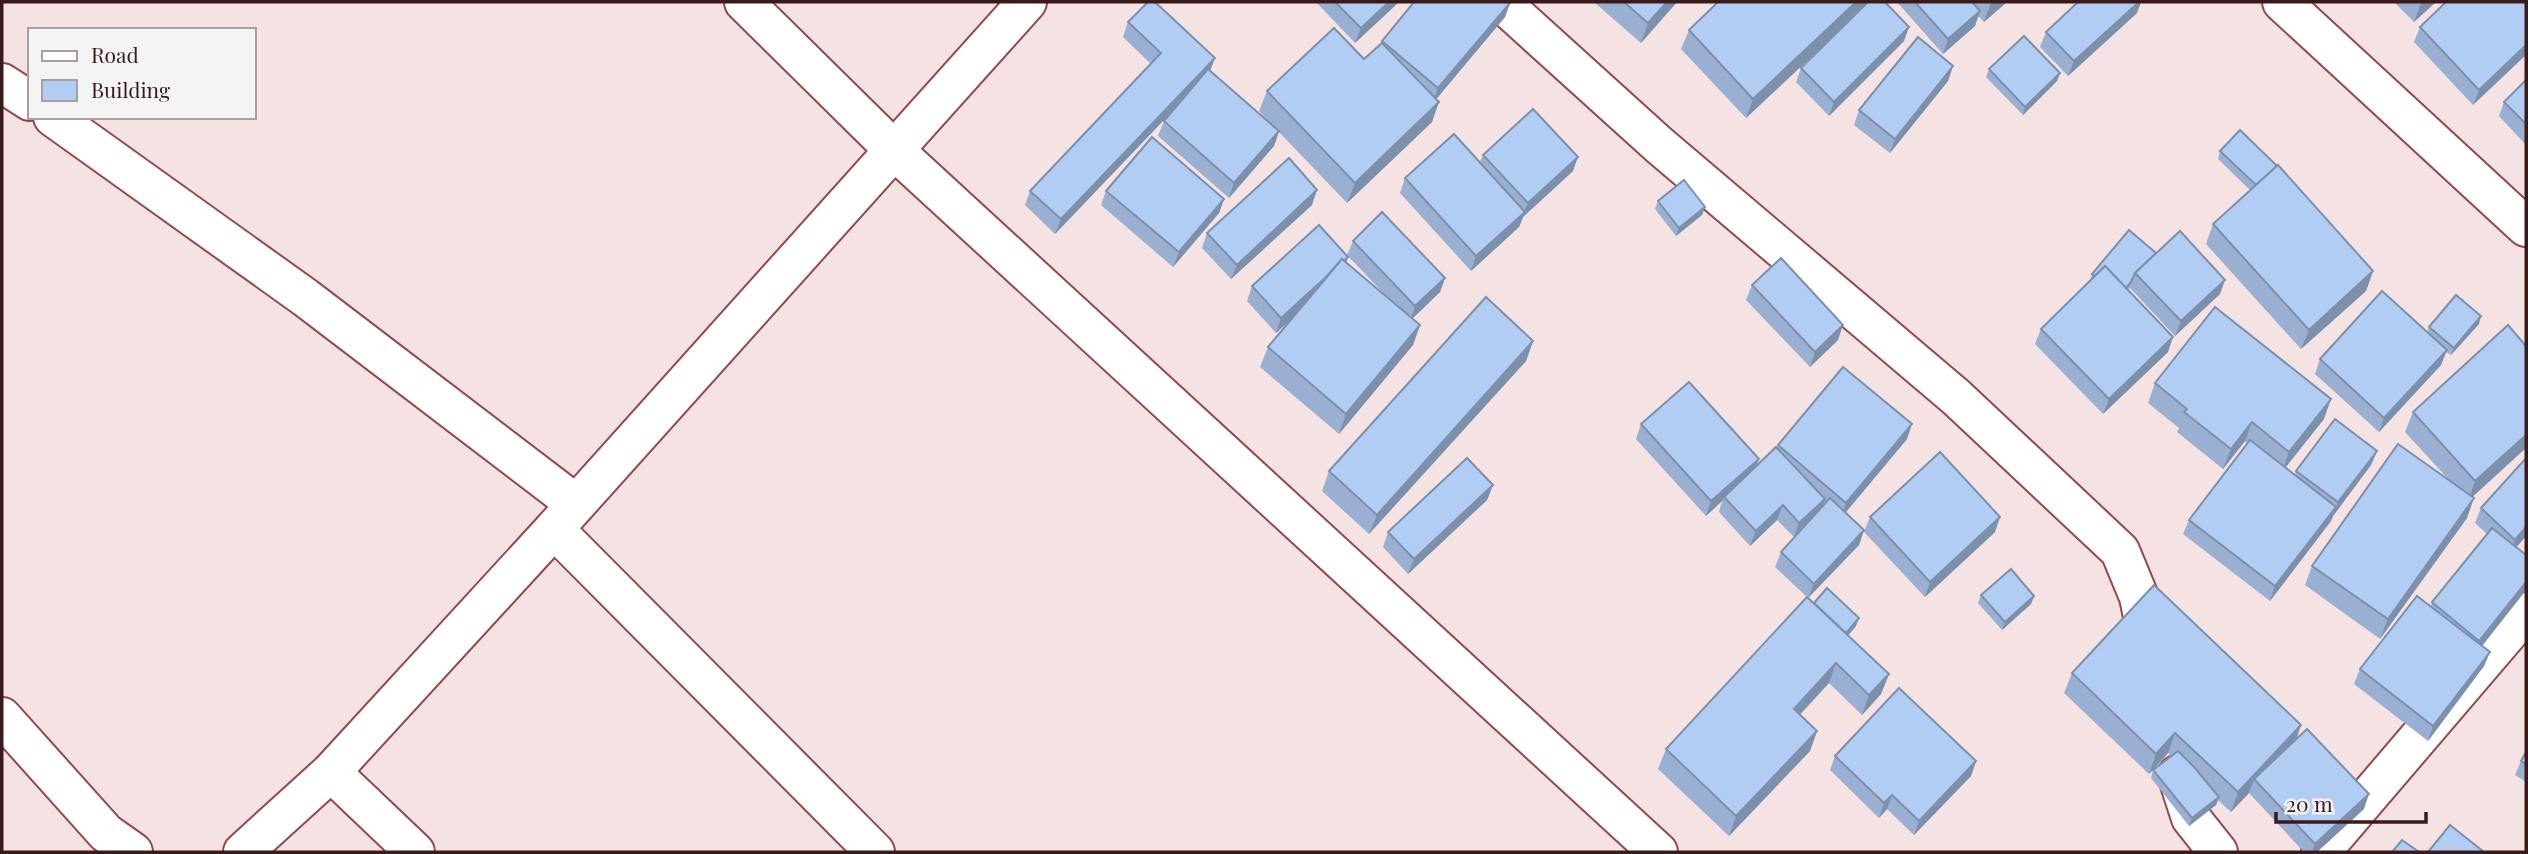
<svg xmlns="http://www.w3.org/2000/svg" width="2528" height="854" font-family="'Playfair Display',serif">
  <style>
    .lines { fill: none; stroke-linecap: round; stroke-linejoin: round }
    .minor-casing { stroke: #94474c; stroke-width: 42 }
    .minor { stroke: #fff; stroke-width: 38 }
    .wall { fill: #99b0d2 }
    .shaded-wall { fill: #7d90ab }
    .building { fill: #b2cdf4; stroke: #7d90ab; stroke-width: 2 }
  </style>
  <rect width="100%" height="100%" fill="#f5e2e2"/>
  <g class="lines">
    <defs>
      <g id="minor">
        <polyline points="744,2 894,150 1658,852"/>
        <polyline points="1501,2 1659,145 1956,397 2120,551 2139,597 2150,651"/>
        <polyline points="2282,2 2526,227"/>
        <polyline points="2,83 30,101"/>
        <polyline points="53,117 306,298 576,504"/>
        <polyline points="554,529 875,852"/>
        <polyline points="2,717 106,833 133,852"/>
        <polyline points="331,772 415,852"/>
        <polyline points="2177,775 2191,818 2218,852"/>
        <polyline points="243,852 331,772 554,529 1027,2"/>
        <polyline points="2321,852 2526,612"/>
      </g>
    </defs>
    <use href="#minor" class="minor-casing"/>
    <use href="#minor" class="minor"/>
  </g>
  <g class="wall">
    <polygon points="1316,2 1399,2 1355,43"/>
    <polygon points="1594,2 1677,2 1641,43"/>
    <polygon points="1897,2 2007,2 1984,22 1978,16 1975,26 1943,54"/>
    <polygon points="2394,2 2436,2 2414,22"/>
    <polygon points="2526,2 2473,105 2414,42 2420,27"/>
    <polygon points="1510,3 1505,17 1436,99 1432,122 1347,203 1279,132 1274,146 1229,198 1158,136 1164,121 1167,116 1055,234 1025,205 1030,191 1151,64 1123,37 1128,22 1215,58 1210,71 1274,127 1259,111 1267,91 1364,59 1381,44 1382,41"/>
    <polygon points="2137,13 2068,76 2040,47 2046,32"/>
    <polygon points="1689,30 1904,41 1829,116 1796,82 1801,68 1829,40 1746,118 1681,49"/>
    <polygon points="1953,66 1948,81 1890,153 1854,125 1859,110"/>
    <polygon points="1989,69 2060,73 2057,81 2023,115 1986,77"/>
    <polygon points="2526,80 2526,145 2499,116 2504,102"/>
    <polygon points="2220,151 2373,271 2366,291 2301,349 2206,244 2213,224 2250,190 2218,159"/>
    <polygon points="1483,155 1573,171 1523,217 1519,227 1471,271 1400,193 1405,178 1480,162"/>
    <polygon points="1106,191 1224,199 1219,213 1173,267 1101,205"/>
    <polygon points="1658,201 1705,207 1702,215 1676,236 1655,209"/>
    <polygon points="1312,205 1231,279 1202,248 1207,233"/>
    <polygon points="1353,241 1445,278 1440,292 1412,318 1420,325 1413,345 1339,434 1260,367 1268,347 1291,319 1276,333 1247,301 1252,286 1346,263 1387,297 1347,255"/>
    <polygon points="2156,253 2220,294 2175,336 2130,288 2128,290 2168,352 2103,414 2035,344 2041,329 2090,281 2092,274"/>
    <polygon points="1752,285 1838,340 1810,367 1746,300"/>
    <polygon points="2479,324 2451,355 2446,352 2441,365 2379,432 2315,374 2320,359 2427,332 2429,327"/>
    <polygon points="2508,325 2467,518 2380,639 2305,585 2312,566 2450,481 2405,432 2413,412"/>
    <polygon points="1533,341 1526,361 1369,534 1322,491 1329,471"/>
    <polygon points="2155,383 2324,419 2285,467 2295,475 2296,471 2377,451 2371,465 2333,516 2331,521 2270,601 2183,534 2189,520 2247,443 2245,441 2223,469 2177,432 2179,428 2148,403"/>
    <polygon points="1641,424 1756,466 1777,447 1778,445 1907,439 1846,512 1864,530 1859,545 1808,598 1814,603 1856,626 1848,635 1889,674 1881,694 1862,715 1829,683 1800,715 1817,731 1810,751 1729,836 1658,769 1666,749 1807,597 1775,567 1781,552 1794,537 1777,520 1750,546 1719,512 1722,501 1706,516 1636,439"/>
    <polygon points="2526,458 2526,536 2516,547 2526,590 2482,646 2490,652 2484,666 2428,741 2354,684 2360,669 2431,606 2432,602 2487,534 2475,523 2481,508"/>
    <polygon points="1493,485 1487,500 1408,574 1383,547 1388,532"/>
    <polygon points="1870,517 1995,532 1925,597 1864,532"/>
    <polygon points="1981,595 2034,596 2031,604 2002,630 1978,603"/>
    <polygon points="2072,673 2301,725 2297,738 2364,809 2317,852 2304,852 2249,793 2231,812 2218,800 2216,805 2189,826 2151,778 2153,770 2171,756 2168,753 2149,774 2064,693"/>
    <polygon points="2526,752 2526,782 2515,775 2521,761"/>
    <polygon points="1835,756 1976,761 1971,776 1914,835 1887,809 1879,818 1830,770"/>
  </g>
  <g class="shaded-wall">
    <polygon points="1389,2 1399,2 1355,43 1361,28"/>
    <polygon points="1667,2 1677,2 1641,43 1648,23"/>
    <polygon points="1856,2 1870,2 1746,118 1753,99"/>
    <polygon points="1991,2 2007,2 1984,22"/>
    <polygon points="2139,2 2141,2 2137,13 2068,76 2074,61"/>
    <polygon points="2422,2 2436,2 2414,22 2421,3"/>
    <polygon points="1510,3 1505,17 1433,103 1438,88"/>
    <polygon points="1980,11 1975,26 1943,54 1948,39"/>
    <polygon points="1909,27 1904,41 1829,116 1834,102"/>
    <polygon points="2526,45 2526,55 2473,105 2479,90"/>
    <polygon points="1215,58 1209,73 1055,234 1061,219"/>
    <polygon points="1953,66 1948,81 1890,153 1895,139"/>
    <polygon points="2060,73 2057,81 2023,115 2025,107"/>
    <polygon points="1439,102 1432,122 1347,203 1355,183"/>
    <polygon points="1279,131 1274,146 1229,198 1234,183"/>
    <polygon points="1578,157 1573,171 1523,217 1519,227 1471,271 1476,256 1524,212 1528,203"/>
    <polygon points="1317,190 1312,205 1231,279 1237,265"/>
    <polygon points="1224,199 1219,213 1173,267 1179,252"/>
    <polygon points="1705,207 1702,215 1676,236 1679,228"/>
    <polygon points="1348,257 1343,272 1276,333 1281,318"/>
    <polygon points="2373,271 2366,291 2301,349 2309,330"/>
    <polygon points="1445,278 1440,292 1410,321 1415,306"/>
    <polygon points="2225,280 2220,294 2175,336 2181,321"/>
    <polygon points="2481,316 2479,324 2451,355 2454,348"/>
    <polygon points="1420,325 1413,345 1339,434 1346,414"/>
    <polygon points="1843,325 1838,340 1810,367 1815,352"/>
    <polygon points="2173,337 2168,352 2103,414 2109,399"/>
    <polygon points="1533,341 1526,361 1369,534 1377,515"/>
    <polygon points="2447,350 2441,365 2379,432 2384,418"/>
    <polygon points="2331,399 2324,419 2282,472 2289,452"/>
    <polygon points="2252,422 2245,441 2223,469 2231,449"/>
    <polygon points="1912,424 1907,439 1841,518 1846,503"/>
    <polygon points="2526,435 2526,448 2468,501 2475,481"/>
    <polygon points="2377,451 2371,465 2333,516 2331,521 2270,601 2275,586 2336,507 2338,502"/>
    <polygon points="1759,459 1754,473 1724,497 1722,501 1706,516 1711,501"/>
    <polygon points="1493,485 1487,500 1408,574 1414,559"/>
    <polygon points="2474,498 2467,518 2380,639 2388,619"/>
    <polygon points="1825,499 1820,514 1794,537 1799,523"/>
    <polygon points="1783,505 1777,520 1750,546 1756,531"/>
    <polygon points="2000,517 1995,532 1925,597 1930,582"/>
    <polygon points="2526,527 2526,536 2510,555 2515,540"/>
    <polygon points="1864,530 1859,545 1808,598 1814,584"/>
    <polygon points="2526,582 2526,590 2474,656 2479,641"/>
    <polygon points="2034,596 2031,604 2002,630 2005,622"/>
    <polygon points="1859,618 1856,626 1842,643 1844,635"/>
    <polygon points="2490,652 2484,666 2428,741 2433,726"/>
    <polygon points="1836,663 1829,683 1786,729 1794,709"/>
    <polygon points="1889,674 1881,694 1862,715 1869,695"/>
    <polygon points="2301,725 2294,745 2254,779 2249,793 2231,812 2238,792"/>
    <polygon points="1817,731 1810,751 1729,836 1736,816"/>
    <polygon points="2175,733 2168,753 2149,774 2156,754"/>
    <polygon points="1976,761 1971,776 1914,835 1919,821"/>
    <polygon points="2369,794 2364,809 2317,852 2312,852 2315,844"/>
    <polygon points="1892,795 1887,809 1879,818 1884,803"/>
    <polygon points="2219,797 2216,805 2189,826 2192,818"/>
  </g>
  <g class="building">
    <polygon points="1148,2 1155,2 1215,58 1061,219 1030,191 1161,53 1128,22"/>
    <polygon points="1335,2 1389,2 1361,28"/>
    <polygon points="1414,2 1509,2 1510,3 1438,88 1382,41"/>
    <polygon points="1624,2 1667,2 1648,23"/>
    <polygon points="1718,2 1856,2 1753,99 1689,30"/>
    <polygon points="1868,2 1885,2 1909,27 1834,102 1801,68"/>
    <polygon points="1915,2 1972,2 1980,11 1948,39"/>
    <polygon points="2078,2 2139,2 2074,61 2046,32"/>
    <polygon points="2446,2 2526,2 2526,45 2479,90 2420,27"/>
    <polygon points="1334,28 1364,59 1382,43 1439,102 1355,183 1267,91"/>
    <polygon points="2024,36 2060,73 2025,107 1989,69"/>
    <polygon points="1918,37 1953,66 1895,139 1859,110"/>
    <polygon points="1208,69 1279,131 1234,183 1164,121"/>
    <polygon points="2526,80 2526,124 2504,102"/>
    <polygon points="1533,109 1578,157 1528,203 1483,155"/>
    <polygon points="2240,130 2277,166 2256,185 2220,151"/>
    <polygon points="1454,134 1525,212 1476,256 1405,178"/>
    <polygon points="1152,137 1224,199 1179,252 1106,191"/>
    <polygon points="1289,158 1317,190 1237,265 1207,233"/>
    <polygon points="2278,165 2373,271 2309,330 2213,224"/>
    <polygon points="1684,180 1705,207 1679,228 1658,201"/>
    <polygon points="1382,212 1445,278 1415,306 1353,241"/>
    <polygon points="1319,225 1348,257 1344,261 1342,259 1325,278 1281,318 1252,286"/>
    <polygon points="2129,230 2156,253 2135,273 2131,282 2126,288 2105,266 2095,276 2092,274"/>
    <polygon points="2180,231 2225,280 2181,321 2135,273"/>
    <polygon points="1781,258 1843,325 1815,352 1752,285"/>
    <polygon points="1342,259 1420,325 1346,414 1268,347"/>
    <polygon points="2105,266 2173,337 2109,399 2041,329"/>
    <polygon points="2382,291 2447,350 2384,418 2320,359"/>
    <polygon points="2456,295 2481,316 2454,348 2429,327"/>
    <polygon points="1486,297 1533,341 1377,515 1329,471"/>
    <polygon points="2215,307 2331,399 2289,452 2252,422 2231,449 2184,412 2187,409 2155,383"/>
    <polygon points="2508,325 2526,346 2526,435 2475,481 2413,412"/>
    <polygon points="1843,367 1912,424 1846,503 1778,445"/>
    <polygon points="1689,382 1759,459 1711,501 1641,424"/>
    <polygon points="2335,419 2377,451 2338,502 2296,471"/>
    <polygon points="2250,440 2336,507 2275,586 2189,520"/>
    <polygon points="2398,444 2474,498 2388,619 2312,566"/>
    <polygon points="1776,447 1825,499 1799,523 1783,505 1756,531 1724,497"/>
    <polygon points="1940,452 2000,517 1930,582 1870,517"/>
    <polygon points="1467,458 1493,485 1414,559 1388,532"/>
    <polygon points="2526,458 2526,527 2515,540 2481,508"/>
    <polygon points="1830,498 1864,530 1814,584 1781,552"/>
    <polygon points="2492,528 2526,555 2526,582 2479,641 2432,602"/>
    <polygon points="2011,569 2034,596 2005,622 1981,595"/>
    <polygon points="2154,585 2301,725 2238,792 2175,733 2156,754 2072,673"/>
    <polygon points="1827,588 1859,618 1846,633 1814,603"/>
    <polygon points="2417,596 2490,652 2433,726 2360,669"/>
    <polygon points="1807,597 1889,674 1869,695 1836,663 1794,709 1817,731 1736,816 1666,749"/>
    <polygon points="1899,688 1976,761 1919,821 1892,795 1884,803 1835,756"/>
    <polygon points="2307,729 2369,794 2315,844 2254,779"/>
    <polygon points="2178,751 2195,768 2219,797 2192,818 2153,770"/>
    <polygon points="2526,752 2526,764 2521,761"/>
    <polygon points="2450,825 2484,852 2428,852"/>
    <polygon points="2402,840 2419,852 2392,852"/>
  </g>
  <rect width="2528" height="854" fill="none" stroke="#3b1a1c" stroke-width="7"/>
  <rect x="28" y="28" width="228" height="91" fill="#f4f4f4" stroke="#aa9d9e" stroke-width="2"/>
  <rect x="42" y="51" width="35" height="10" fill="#ffffff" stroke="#aa9d9e" stroke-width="2"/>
  <text x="91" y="63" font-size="21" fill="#3b1a1c">Road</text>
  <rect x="42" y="80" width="35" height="21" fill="#b2cdf4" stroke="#aa9d9e" stroke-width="2"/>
  <text x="91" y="98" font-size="21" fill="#3b1a1c">Building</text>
  <path d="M2276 812v10h150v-10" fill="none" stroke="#3b1a1c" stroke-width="3.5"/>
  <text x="2286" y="812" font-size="21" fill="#3b1a1c" stroke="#f4f4f4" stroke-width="5" paint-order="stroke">20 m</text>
</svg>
